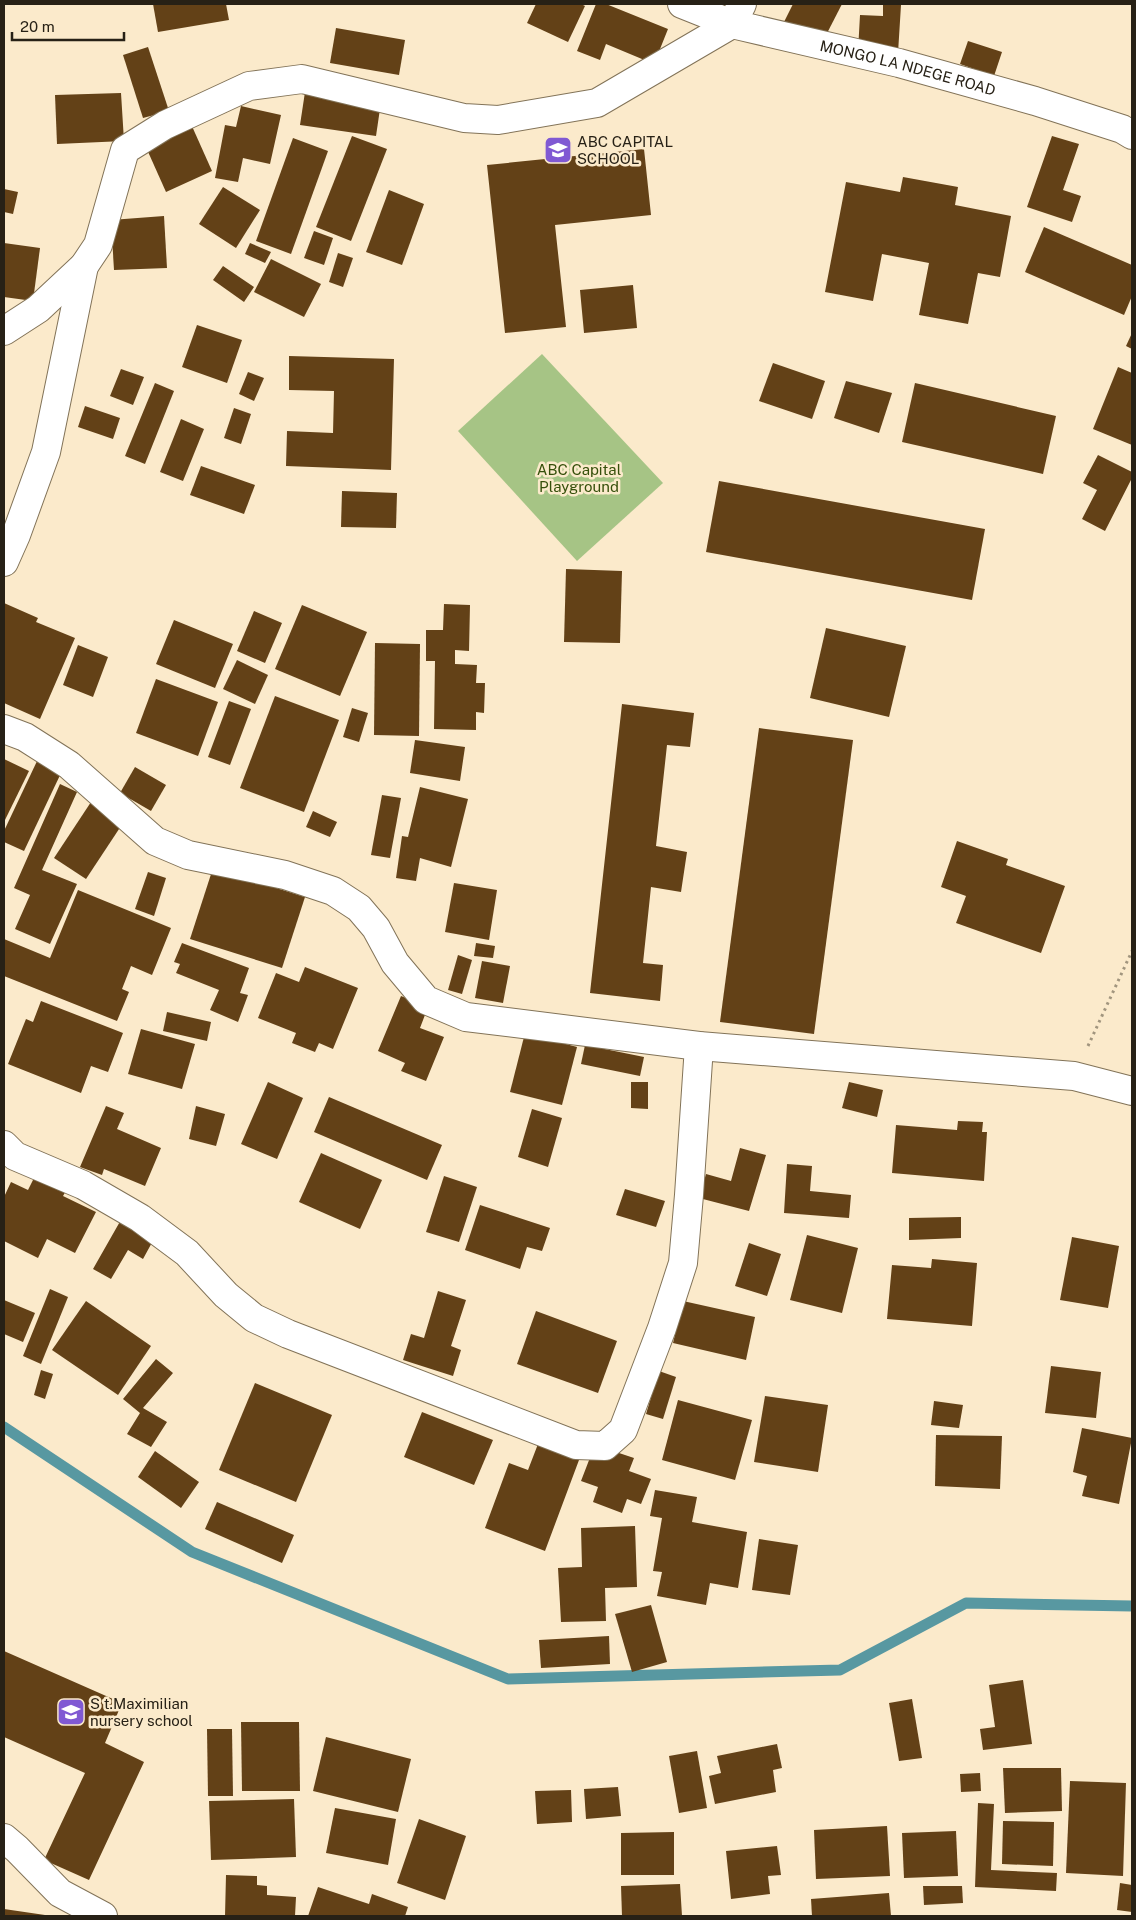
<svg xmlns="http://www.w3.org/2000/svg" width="1136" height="1920" font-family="'Public Sans',sans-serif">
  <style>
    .green { fill: #a6c485 }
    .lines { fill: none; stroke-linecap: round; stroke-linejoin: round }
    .stream { stroke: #5898a1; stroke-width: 11 }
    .building { fill: #634117 }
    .minor-casing { stroke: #827358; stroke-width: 30 }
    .path { stroke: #a1957e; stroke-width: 3; stroke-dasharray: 2.5 4; stroke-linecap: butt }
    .minor { stroke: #fff; stroke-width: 28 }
    .labels { text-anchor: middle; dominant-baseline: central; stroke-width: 5; stroke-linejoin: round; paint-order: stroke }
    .street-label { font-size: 15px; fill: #272116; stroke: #fbeacb }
    .poi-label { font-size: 15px; fill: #272116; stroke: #fbeacb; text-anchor: start }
    .park-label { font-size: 15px; fill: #36500b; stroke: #fbeacb }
  </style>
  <rect width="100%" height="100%" fill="#fbeacb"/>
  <polygon class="green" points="542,354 663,483 577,561 458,431"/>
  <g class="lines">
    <polyline class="stream" points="4,1427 192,1552 508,1679 840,1670 966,1603 1132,1606"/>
  </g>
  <g class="building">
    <polygon points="153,4 226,4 229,20 158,32"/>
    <polygon points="536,4 581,4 585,6 568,42 527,23"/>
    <polygon points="596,4 606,4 668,29 654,64 606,44 600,60 577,51"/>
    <polygon points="793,4 842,4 822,43 783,24"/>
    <polygon points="883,4 901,5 898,53 858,51 860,15 883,16"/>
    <polygon points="336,28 405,40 399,75 330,63"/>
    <polygon points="968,41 1002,52 994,76 960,64"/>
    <polygon points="148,47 169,111 143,118 123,55"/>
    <polygon points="305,92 381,102 376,136 300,125"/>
    <polygon points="121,93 124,141 57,144 55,95"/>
    <polygon points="241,106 281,115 270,164 243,158 238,182 215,178 225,125 236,127"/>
    <polygon points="191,124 212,171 166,192 145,145"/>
    <polygon points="352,136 387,149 351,241 316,227"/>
    <polygon points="1052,136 1079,144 1063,190 1081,196 1072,222 1027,207"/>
    <polygon points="293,138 328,151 291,254 256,241"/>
    <polygon points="644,149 651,215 555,225 566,327 505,333 487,165"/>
    <polygon points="903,177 958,187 955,205 1011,216 1000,277 978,273 968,324 919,315 929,263 882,254 873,301 825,292 846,182 900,192"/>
    <polygon points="223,187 260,210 236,248 199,224"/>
    <polygon points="4,189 18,192 13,214 4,212"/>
    <polygon points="389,190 424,204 402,265 366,252"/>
    <polygon points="164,216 167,268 114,270 111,220"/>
    <polygon points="1044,227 1132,265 1132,296 1124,315 1025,272"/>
    <polygon points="314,231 333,238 324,265 304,258"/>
    <polygon points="4,243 40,248 33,301 4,297"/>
    <polygon points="250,243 271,252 265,263 245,254"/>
    <polygon points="338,253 353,258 343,287 329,282"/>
    <polygon points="271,259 321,284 304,317 254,292"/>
    <polygon points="223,266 254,287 244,302 213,280"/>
    <polygon points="633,285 637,328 584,333 580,290"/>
    <polygon points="197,325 242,340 227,383 182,367"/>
    <polygon points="1132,333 1132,349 1126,346"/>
    <polygon points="289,356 394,359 391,470 286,466 287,431 333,433 334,391 289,390"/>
    <polygon points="773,363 825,381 812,419 759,401"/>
    <polygon points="1118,367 1132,373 1132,445 1093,429"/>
    <polygon points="121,369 144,377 133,405 110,396"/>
    <polygon points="248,372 264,378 254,401 239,394"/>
    <polygon points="846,381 892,393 879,433 834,418"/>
    <polygon points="155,383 174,391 145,464 125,456"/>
    <polygon points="915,383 1056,416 1043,474 902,442"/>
    <polygon points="85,406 120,418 113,439 78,427"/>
    <polygon points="234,408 251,414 241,444 224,438"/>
    <polygon points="181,419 204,429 183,481 160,472"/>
    <polygon points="1098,455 1132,472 1132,478 1105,531 1082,519 1097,490 1083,483"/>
    <polygon points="201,466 255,485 244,514 190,495"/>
    <polygon points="719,481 985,529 972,600 706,552"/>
    <polygon points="342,491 397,493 396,528 341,527"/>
    <polygon points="566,569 622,571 620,643 564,642"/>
    <polygon points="4,603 38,618 36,622 75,638 40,719 4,703"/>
    <polygon points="444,604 470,605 469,651 455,650 455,664 477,665 476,683 485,683 484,713 476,712 476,730 434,729 435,661 426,661 426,630 443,630"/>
    <polygon points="302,605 367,632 340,696 275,669"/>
    <polygon points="254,611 282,623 265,663 237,651"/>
    <polygon points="174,620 233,644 215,688 156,664"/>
    <polygon points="826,628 906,646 889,717 810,698"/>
    <polygon points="375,643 420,644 419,736 374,735"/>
    <polygon points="78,645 108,657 93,697 63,685"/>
    <polygon points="237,660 268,675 255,704 223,689"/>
    <polygon points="156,679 218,702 198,756 136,733"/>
    <polygon points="275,696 339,720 304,812 240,788"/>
    <polygon points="229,701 251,709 230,765 208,757"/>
    <polygon points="622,704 694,713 690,747 667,745 656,846 687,852 681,892 651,887 643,963 663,965 660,1001 590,993"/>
    <polygon points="352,708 368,713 359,742 343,737"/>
    <polygon points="759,728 853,740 814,1034 720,1022"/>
    <polygon points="415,740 465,747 460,781 410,773"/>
    <polygon points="4,759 29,771 4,822"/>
    <polygon points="38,759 62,771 24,851 4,842 4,831"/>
    <polygon points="135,767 166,785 151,811 120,793"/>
    <polygon points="60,784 77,792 42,870 77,884 50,944 15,929 30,895 14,888"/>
    <polygon points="420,787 468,799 451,867 420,858 416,881 396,878 402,836 408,837"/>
    <polygon points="382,795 401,798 390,858 371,855"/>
    <polygon points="91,802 123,823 86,879 54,858"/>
    <polygon points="313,811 337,822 330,837 306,827"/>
    <polygon points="957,841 1008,859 1006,865 1065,886 1041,953 956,923 966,896 941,887"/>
    <polygon points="213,868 305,897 282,968 190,939"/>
    <polygon points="148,872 166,878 154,916 135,909"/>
    <polygon points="454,883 497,890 489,940 445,932"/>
    <polygon points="78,890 171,928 152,975 131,966 122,989 129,992 117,1021 4,976 4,939 50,958"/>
    <polygon points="182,943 249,968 240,993 248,995 238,1022 210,1010 219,990 176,973 180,964 174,962"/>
    <polygon points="476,943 495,946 493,958 474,956"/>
    <polygon points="458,955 472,960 462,994 448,990"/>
    <polygon points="482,961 510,966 503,1003 475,998"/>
    <polygon points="305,967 358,988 333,1049 319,1043 315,1052 292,1043 296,1033 258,1018 276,973 299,982"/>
    <polygon points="401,996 428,1007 420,1028 444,1037 426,1081 401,1071 405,1063 378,1051"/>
    <polygon points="41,1001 123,1033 108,1072 91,1066 81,1093 8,1064 26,1019 33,1022"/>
    <polygon points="167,1012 211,1022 207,1041 163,1031"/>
    <polygon points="141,1029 195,1044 182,1089 128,1074"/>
    <polygon points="525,1033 577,1047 562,1105 510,1092"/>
    <polygon points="585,1045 644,1057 640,1076 581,1064"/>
    <polygon points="268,1082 303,1098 277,1159 241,1144"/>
    <polygon points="631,1082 648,1082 648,1109 631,1108"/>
    <polygon points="849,1082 883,1090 877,1117 842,1108"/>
    <polygon points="329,1097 442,1145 427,1180 314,1132"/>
    <polygon points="106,1106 124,1113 117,1129 161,1148 145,1186 104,1169 102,1175 80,1167"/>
    <polygon points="196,1106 225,1114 216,1146 189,1139"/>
    <polygon points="532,1109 562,1118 548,1167 518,1157"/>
    <polygon points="958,1121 983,1122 982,1132 987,1132 984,1181 892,1173 896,1125 957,1130"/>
    <polygon points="740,1148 766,1155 749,1211 699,1198 706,1174 731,1181"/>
    <polygon points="321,1153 382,1180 360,1229 299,1202"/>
    <polygon points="787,1164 812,1166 810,1191 851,1195 849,1218 784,1213"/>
    <polygon points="36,1174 67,1189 63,1196 96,1212 75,1253 47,1239 38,1258 4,1241 4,1197 11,1182 28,1190"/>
    <polygon points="444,1176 477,1187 459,1242 426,1232"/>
    <polygon points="625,1189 665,1201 656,1227 616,1215"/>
    <polygon points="480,1205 550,1228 542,1251 527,1247 520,1269 465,1250"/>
    <polygon points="961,1217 961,1238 909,1240 909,1218"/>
    <polygon points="122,1218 155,1237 143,1259 128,1250 111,1279 93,1269"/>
    <polygon points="807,1235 858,1248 842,1313 790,1300"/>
    <polygon points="1072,1237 1119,1246 1108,1308 1060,1300"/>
    <polygon points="749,1243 781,1254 767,1296 735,1286"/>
    <polygon points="932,1259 977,1263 972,1326 887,1319 892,1265 931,1268"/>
    <polygon points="50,1289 68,1297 41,1364 23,1356"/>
    <polygon points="438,1291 466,1300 451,1346 461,1350 453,1376 403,1360 411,1334 424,1338"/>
    <polygon points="4,1300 35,1313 23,1342 4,1334"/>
    <polygon points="86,1301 151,1346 118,1395 52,1350"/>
    <polygon points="683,1301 755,1317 746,1360 673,1343"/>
    <polygon points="536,1311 617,1341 598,1393 517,1364"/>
    <polygon points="156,1359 173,1373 143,1408 167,1422 151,1447 127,1434 140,1413 123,1399"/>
    <polygon points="1051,1366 1101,1372 1096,1418 1045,1413"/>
    <polygon points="41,1370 53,1374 45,1399 34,1395"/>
    <polygon points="659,1371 676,1377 663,1419 646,1414"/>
    <polygon points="255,1383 332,1415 296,1502 219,1470"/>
    <polygon points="765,1396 828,1405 818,1472 754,1462"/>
    <polygon points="678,1400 752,1420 735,1480 662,1460"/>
    <polygon points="934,1401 963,1405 959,1428 931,1425"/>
    <polygon points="422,1412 493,1440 474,1485 404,1457"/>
    <polygon points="1082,1428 1132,1438 1119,1504 1082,1496 1087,1476 1073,1472"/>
    <polygon points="936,1435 1002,1436 1000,1489 935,1486"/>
    <polygon points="538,1444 579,1460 545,1551 485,1528 509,1463 528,1470"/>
    <polygon points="604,1448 634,1458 629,1471 651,1479 641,1504 627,1499 622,1513 593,1502 598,1487 581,1481 591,1455"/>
    <polygon points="155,1451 199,1482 181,1508 138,1477"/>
    <polygon points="655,1490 697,1497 692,1522 747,1532 738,1588 710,1583 706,1605 657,1596 662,1572 653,1571 662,1518 650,1516"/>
    <polygon points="217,1502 294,1535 282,1563 205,1529"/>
    <polygon points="635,1526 637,1587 605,1588 606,1621 561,1622 558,1568 582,1567 581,1528"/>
    <polygon points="759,1539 798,1545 790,1595 752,1590"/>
    <polygon points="651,1605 667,1662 632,1672 615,1614"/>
    <polygon points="609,1636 610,1664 541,1668 539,1640"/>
    <polygon points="4,1651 122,1703 105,1743 144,1762 89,1880 44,1860 85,1773 4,1737"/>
    <polygon points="1023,1680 1032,1744 983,1750 980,1729 995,1727 989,1685"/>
    <polygon points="912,1699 922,1758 899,1761 889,1703"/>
    <polygon points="241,1722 299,1722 300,1791 242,1791"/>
    <polygon points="207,1729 232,1729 233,1796 208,1796"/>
    <polygon points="326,1737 411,1759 398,1812 313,1791"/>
    <polygon points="777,1744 782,1768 773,1770 776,1792 715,1804 709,1776 721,1773 717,1756"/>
    <polygon points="697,1751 707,1808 679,1813 669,1756"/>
    <polygon points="1003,1768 1061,1768 1062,1811 1005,1813"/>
    <polygon points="980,1773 981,1791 961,1792 960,1774"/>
    <polygon points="1070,1781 1126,1783 1123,1876 1066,1873"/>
    <polygon points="618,1787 621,1816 586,1819 584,1789"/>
    <polygon points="571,1790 572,1822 537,1824 535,1791"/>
    <polygon points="294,1799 296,1857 211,1860 209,1801"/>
    <polygon points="978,1803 994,1804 991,1870 1057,1873 1056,1891 975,1887"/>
    <polygon points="335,1808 396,1819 388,1865 326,1853"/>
    <polygon points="419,1819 466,1836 445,1900 397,1883"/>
    <polygon points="1003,1821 1054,1822 1053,1866 1002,1864"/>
    <polygon points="887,1826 890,1876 816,1879 814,1830"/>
    <polygon points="956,1831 958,1876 904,1878 902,1833"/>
    <polygon points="674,1832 674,1875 621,1875 621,1833"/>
    <polygon points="777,1846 781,1875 768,1876 770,1894 731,1899 726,1851"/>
    <polygon points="226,1875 257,1876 257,1885 267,1886 267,1895 296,1897 295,1916 225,1916"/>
    <polygon points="1120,1883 1132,1885 1132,1912 1117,1910"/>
    <polygon points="680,1884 682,1916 622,1916 621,1886"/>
    <polygon points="923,1886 962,1886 963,1903 924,1905"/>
    <polygon points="318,1887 369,1904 372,1894 408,1907 405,1916 308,1916"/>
    <polygon points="889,1893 891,1916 812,1916 811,1899"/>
    <polygon points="4,1909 45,1915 45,1916 4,1916"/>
  </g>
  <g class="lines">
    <defs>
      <g id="minor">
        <path id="s1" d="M682,4l50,20 167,39 136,38 87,28 10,6"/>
        <polyline points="4,331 38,309 84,266 98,245 125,150 165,125 249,86 302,79 464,118 498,120 597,103 732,24 742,4"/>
        <polyline points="4,562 16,535 46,452 84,266"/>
        <polyline points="4,729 25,737 69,765 155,841 188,855 285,875 333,891 359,908 376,928 395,963 426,1000 466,1017 699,1046 1074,1076 1132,1091"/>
        <polyline points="4,1145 15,1156 83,1185 140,1218 187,1253 226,1295 254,1318 288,1334 576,1445 605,1446 623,1430 662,1328 683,1263 689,1195 699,1046"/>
        <polyline points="4,1838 17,1849 60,1893 103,1916"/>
      </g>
    </defs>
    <use href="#minor" class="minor-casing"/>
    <polyline class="path" points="1088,1046 1132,951"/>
    <use href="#minor" class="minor"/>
  </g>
  <defs>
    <symbol id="school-square" viewBox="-11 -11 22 22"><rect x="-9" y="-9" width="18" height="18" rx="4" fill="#8059d3" stroke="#fbeacb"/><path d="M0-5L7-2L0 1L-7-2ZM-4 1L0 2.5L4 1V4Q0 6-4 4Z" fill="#fff"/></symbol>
  </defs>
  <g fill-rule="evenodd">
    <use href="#school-square" x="542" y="134" width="32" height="32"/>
    <use href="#school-square" x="55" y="1696" width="32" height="32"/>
  </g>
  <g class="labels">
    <g class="street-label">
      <text stroke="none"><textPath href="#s1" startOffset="235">MONGO LA NDEGE ROAD</textPath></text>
    </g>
    <g class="poi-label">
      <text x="577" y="141">ABC CAPITAL<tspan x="577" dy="17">SCHOOL</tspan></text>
      <text x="90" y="1703">S t.Maximilian<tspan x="90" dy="17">nursery school</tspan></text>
    </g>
    <g class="park-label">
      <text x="579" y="469">ABC Capital<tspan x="579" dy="17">Playground</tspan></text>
    </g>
  </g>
  <rect width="1136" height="1920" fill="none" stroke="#272116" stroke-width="10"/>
  <path d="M12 32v8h112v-8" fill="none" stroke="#272116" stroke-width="2.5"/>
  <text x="20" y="32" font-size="15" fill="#272116" stroke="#fbeacb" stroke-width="4" paint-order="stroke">20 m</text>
</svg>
